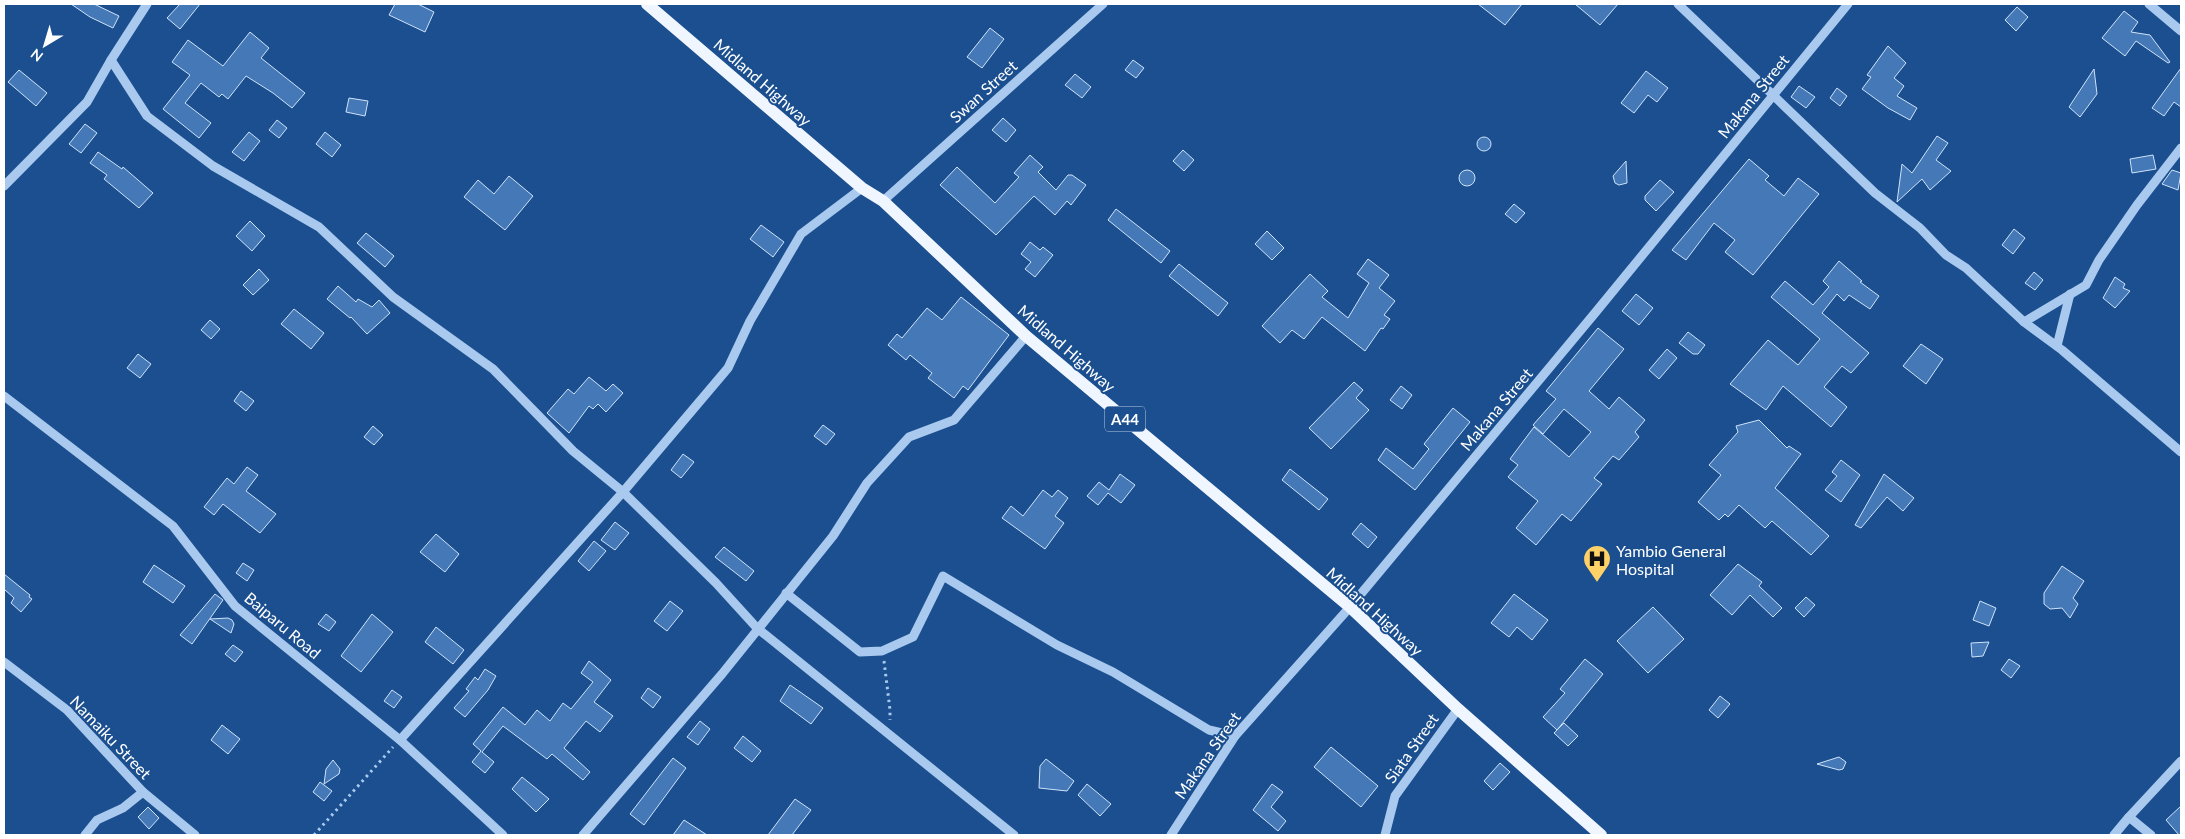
<svg xmlns="http://www.w3.org/2000/svg" width="2185" height="839" font-family="Lato,sans-serif">
  <style>
    .building { fill: #4478b7; stroke: #cfe3fa }
    .lines { fill: none; stroke-linecap: round; stroke-linejoin: round }
    .path { stroke: #a9c9ee; stroke-width: 3; stroke-dasharray: 2.5 4; stroke-linecap: butt }
    .minor { stroke: #a9c9ee; stroke-width: 9 }
    .major { stroke: #f0f6ff; stroke-width: 12 }
    .labels { text-anchor: middle; dominant-baseline: central; stroke-width: 4; stroke-linejoin: round; paint-order: stroke }
    .shield { fill: #1b4f8f; stroke: #bbcadd; stroke-width: 1 }
    .shield-label { font-size: 15px; font-weight: bold; fill: #fff }
    .street-label { font-size: 16px; fill: #fff; stroke: #1b4f8f }
    .poi-label { font-size: 16px; fill: #fff; stroke: #1b4f8f; text-anchor: start }
  </style>
  <rect width="100%" height="100%" fill="#1b4f8f"/>
  <g class="building">
    <polygon points="71,4 94,4 119,16 113,28 90,17"/>
    <polygon points="180,4 200,4 180,29 167,18"/>
    <polygon points="395,4 418,4 434,12 425,32 389,15"/>
    <polygon points="1478,4 1522,4 1505,25"/>
    <polygon points="1575,4 1618,4 1600,25"/>
    <polygon points="2017,7 2028,17 2016,31 2005,20"/>
    <polygon points="2124,11 2138,22 2131,32 2150,35 2170,62 2168,63 2136,41 2125,56 2102,38"/>
    <polygon points="990,28 1004,39 982,68 967,57"/>
    <polygon points="250,32 269,48 261,58 305,93 292,108 273,93 246,76 228,99 222,94 219,97 201,83 185,103 211,123 199,138 163,109 190,75 172,62 188,40 223,66"/>
    <polygon points="1888,46 1906,63 1894,78 1904,86 1897,96 1917,108 1910,120 1888,108 1862,89 1871,77 1867,75"/>
    <polygon points="1133,60 1144,68 1136,78 1125,70"/>
    <polygon points="2181,68 2181,107 2174,102 2164,116 2152,108"/>
    <polygon points="2094,69 2097,94 2080,117 2069,107"/>
    <polygon points="19,70 47,93 36,106 8,82"/>
    <polygon points="1646,71 1668,88 1657,102 1648,95 1634,113 1621,103"/>
    <polygon points="1075,74 1091,87 1082,98 1065,85"/>
    <polygon points="1799,86 1815,97 1806,108 1791,97"/>
    <polygon points="1837,88 1847,96 1840,106 1830,98"/>
    <polygon points="349,98 368,101 365,116 346,112"/>
    <polygon points="1003,118 1016,130 1006,142 992,130"/>
    <polygon points="277,120 287,128 279,138 269,130"/>
    <polygon points="85,124 97,133 81,153 69,144"/>
    <polygon points="249,132 260,141 244,161 232,152"/>
    <polygon points="325,132 341,145 332,157 316,144"/>
    <polygon points="1937,136 1948,143 1936,160 1951,171 1930,190 1922,179 1897,202 1902,164 1912,173"/>
    <circle cx="1484" cy="144" r="7"/>
    <polygon points="1183,150 1194,160 1184,171 1173,161"/>
    <polygon points="98,152 122,169 123,167 153,193 139,208 104,179 107,175 90,163"/>
    <polygon points="1030,155 1043,167 1038,172 1056,190 1068,175 1072,175 1086,185 1071,205 1067,201 1055,215 1034,196 996,235 940,185 957,167 995,203 1019,177 1014,173"/>
    <polygon points="2153,155 2156,169 2132,173 2130,159"/>
    <polygon points="1749,159 1769,176 1765,180 1784,196 1798,178 1819,194 1753,275 1725,252 1735,240 1714,223 1686,260 1672,250"/>
    <polygon points="1626,161 1627,183 1619,185 1615,183 1613,176"/>
    <polygon points="2172,170 2181,173 2178,190 2162,184"/>
    <circle cx="1467" cy="178" r="8"/>
    <polygon points="509,176 533,196 505,230 464,197 478,180 494,194"/>
    <polygon points="1660,180 1674,192 1656,211 1645,200 1645,196"/>
    <polygon points="1514,204 1525,213 1516,223 1505,214"/>
    <polygon points="1116,209 1170,251 1161,263 1108,220"/>
    <polygon points="250,221 265,236 252,251 236,236"/>
    <polygon points="761,225 784,242 773,257 750,239"/>
    <polygon points="2014,229 2025,238 2013,254 2002,245"/>
    <polygon points="1267,231 1284,248 1272,260 1255,244"/>
    <polygon points="366,233 394,256 385,267 357,243"/>
    <polygon points="1030,242 1040,250 1043,247 1053,255 1035,277 1025,269 1031,262 1021,254"/>
    <polygon points="1368,259 1389,275 1379,288 1395,301 1384,315 1390,319 1383,329 1381,328 1365,351 1322,317 1304,339 1292,330 1280,343 1262,326 1310,274 1328,291 1322,297 1348,318 1369,283 1357,274"/>
    <polygon points="1839,261 1862,281 1860,282 1879,296 1870,309 1849,295 1844,301 1837,294 1822,313 1869,353 1851,373 1842,366 1824,387 1847,407 1831,427 1783,386 1766,410 1730,384 1768,340 1798,365 1820,339 1771,297 1785,281 1813,305 1829,287 1823,281"/>
    <polygon points="1179,264 1228,303 1218,316 1169,276"/>
    <polygon points="259,269 269,280 253,295 243,285"/>
    <polygon points="2034,272 2043,280 2035,290 2025,283"/>
    <polygon points="2115,277 2125,284 2123,288 2130,291 2115,308 2103,298"/>
    <polygon points="338,286 356,302 358,299 372,307 379,300 390,313 367,334 351,317 350,318 327,299"/>
    <polygon points="1636,294 1653,308 1639,325 1622,311"/>
    <polygon points="961,297 1009,335 968,390 963,386 954,398 928,378 932,373 910,355 906,360 888,345 897,334 902,338 927,308 942,320"/>
    <polygon points="294,309 324,333 311,349 281,324"/>
    <polygon points="210,320 220,329 211,339 201,330"/>
    <polygon points="1598,328 1624,349 1589,391 1609,409 1619,397 1645,420 1635,432 1639,437 1619,460 1613,456 1594,478 1602,484 1571,521 1562,514 1536,545 1516,528 1538,501 1508,477 1518,465 1510,459 1534,427 1569,457 1591,432 1564,409 1543,434 1533,425 1556,399 1546,391"/>
    <polygon points="1688,332 1705,345 1698,354 1693,354 1679,343"/>
    <polygon points="1921,344 1943,359 1926,384 1903,366"/>
    <polygon points="1667,349 1677,358 1659,379 1649,370"/>
    <polygon points="138,354 151,364 140,378 127,368"/>
    <polygon points="589,377 606,391 613,384 623,393 606,412 598,404 593,409 589,406 569,433 547,413 568,389 574,394"/>
    <polygon points="1354,382 1363,390 1356,398 1369,410 1331,449 1309,428"/>
    <polygon points="1401,386 1412,395 1402,409 1390,400"/>
    <polygon points="241,391 254,401 246,411 234,401"/>
    <polygon points="1453,408 1470,422 1415,490 1378,460 1386,448 1413,469 1429,449 1424,444"/>
    <polygon points="1759,420 1787,448 1789,446 1801,454 1775,488 1829,536 1811,555 1772,521 1765,528 1739,505 1728,517 1725,514 1719,520 1698,502 1721,475 1709,465 1738,432 1736,426"/>
    <polygon points="823,425 835,434 826,445 814,436"/>
    <polygon points="373,426 383,435 374,445 364,437"/>
    <polygon points="683,454 694,462 681,478 671,470"/>
    <polygon points="1841,460 1860,475 1841,502 1825,490 1837,476 1832,472"/>
    <polygon points="247,467 258,475 246,491 276,514 260,533 223,504 214,515 204,507 227,478 234,484"/>
    <polygon points="1290,469 1328,499 1319,510 1282,480"/>
    <polygon points="1120,474 1135,485 1121,503 1108,493 1098,505 1087,496 1099,482 1109,490"/>
    <polygon points="1884,474 1914,498 1903,511 1887,497 1861,528 1855,525"/>
    <polygon points="1043,490 1052,497 1058,490 1068,498 1055,516 1064,523 1045,549 1002,518 1011,506 1023,516"/>
    <polygon points="615,522 629,533 615,550 601,540"/>
    <polygon points="1361,523 1377,537 1368,548 1352,534"/>
    <polygon points="436,534 459,554 445,572 420,552"/>
    <polygon points="594,541 606,551 589,571 578,561"/>
    <polygon points="724,547 754,571 746,581 715,557"/>
    <polygon points="243,563 254,570 247,581 236,573"/>
    <polygon points="1738,564 1762,582 1759,586 1782,608 1773,617 1750,595 1732,615 1710,595"/>
    <polygon points="154,565 185,586 173,603 143,582"/>
    <polygon points="2062,566 2084,581 2073,598 2078,604 2070,618 2062,608 2050,609 2044,604 2044,593"/>
    <polygon points="4,574 30,595 29,597 32,599 21,612 11,603 14,598 4,589"/>
    <polygon points="215,594 223,600 192,644 180,635"/>
    <polygon points="1514,594 1548,620 1532,640 1517,627 1509,637 1491,623"/>
    <polygon points="1806,597 1815,605 1804,617 1795,608"/>
    <polygon points="670,601 683,611 667,631 654,621"/>
    <polygon points="1980,601 1996,608 1989,626 1973,620"/>
    <polygon points="1653,607 1684,639 1648,673 1617,641"/>
    <polygon points="326,614 336,622 329,631 318,624"/>
    <polygon points="372,614 393,632 361,672 341,656"/>
    <polygon points="228,618 232,620 234,624 231,633 210,619"/>
    <polygon points="436,627 464,650 453,664 425,642"/>
    <polygon points="1989,642 1983,656 1972,657 1971,643"/>
    <polygon points="233,645 243,652 235,662 225,654"/>
    <polygon points="1585,659 1603,674 1557,730 1543,717 1565,693 1560,689"/>
    <polygon points="2009,659 2020,666 2011,678 2001,670"/>
    <polygon points="589,661 611,680 594,702 613,716 600,732 586,721 564,748 590,772 583,780 552,754 547,759 503,726 482,752 494,762 485,773 472,762 481,751 473,744 503,707 525,725 537,710 550,721 563,703 571,709 593,682 581,673"/>
    <polygon points="485,669 496,676 488,690 465,717 454,708 469,691 466,689 475,677 478,680"/>
    <polygon points="790,685 823,708 811,724 780,701"/>
    <polygon points="648,688 661,697 653,708 641,698"/>
    <polygon points="392,690 402,697 394,708 384,701"/>
    <polygon points="1720,696 1730,704 1718,718 1709,710"/>
    <polygon points="700,721 710,729 698,745 687,737"/>
    <polygon points="1564,723 1578,736 1568,746 1554,733"/>
    <polygon points="222,725 240,739 228,754 211,740"/>
    <polygon points="743,736 761,751 752,762 734,748"/>
    <polygon points="1331,747 1378,786 1361,807 1314,767"/>
    <polygon points="1839,757 1846,762 1843,769 1839,770 1817,764"/>
    <polygon points="673,758 686,768 644,825 630,814"/>
    <polygon points="1046,759 1074,781 1067,791 1039,788 1040,766"/>
    <polygon points="333,760 340,769 339,774 324,784 326,769"/>
    <polygon points="1500,763 1510,772 1493,790 1484,781"/>
    <polygon points="522,777 549,799 536,812 512,789"/>
    <polygon points="320,782 332,791 324,801 313,792"/>
    <polygon points="1087,784 1111,804 1100,816 1078,795"/>
    <polygon points="1272,784 1283,792 1271,807 1286,821 1278,831 1253,810"/>
    <polygon points="795,799 811,810 792,835 768,835"/>
    <polygon points="2181,806 2181,835 2179,835 2166,820"/>
    <polygon points="148,807 159,818 149,829 138,817"/>
    <polygon points="684,820 707,835 673,835"/>
  </g>
  <g class="lines">
    <g class="path">
      <polyline points="884,661 890,710 890,720"/>
      <polyline points="314,835 393,747"/>
    </g>
    <g class="minor">
      <polyline points="1678,4 1875,193 1920,228 1946,255 1966,268 2024,322 2062,350 2181,452"/>
      <polyline points="2149,4 2181,31"/>
      <polyline points="111,60 147,116 213,166 319,227 393,297 493,369 573,451 623,492 716,583 757,628 1014,835"/>
      <polyline points="4,186 87,102 111,60 147,4"/>
      <polyline points="883,201 1103,4"/>
      <polyline points="2024,322 2086,285 2099,260 2137,205 2181,148"/>
      <polyline points="2057,346 2070,294"/>
      <polyline points="4,396 173,526 235,606 400,740 503,835"/>
      <polyline points="786,593 860,652 882,651 913,637 943,576 1057,645 1113,672 1209,730 1235,736"/>
      <polyline points="4,662 67,710 143,792 195,835"/>
      <polyline points="400,740 623,492 728,368 750,321 801,234 862,188"/>
      <polyline points="2129,817 2151,835"/>
      <polyline points="85,835 97,820 123,808 143,792"/>
      <polyline points="583,835 722,674 833,536 867,483 909,437 954,420 1026,336"/>
      <polyline points="1171,835 1235,736 1350,607 1595,313 1848,4"/>
      <polyline points="1385,835 1395,796 1458,709"/>
      <polyline points="2114,835 2129,817 2181,761"/>
    </g>
    <polyline class="major" points="647,4 862,188 883,201 1026,336 1350,607 1458,709 1601,835"/>
  </g>
  <defs>
    <symbol id="hospital-pin" viewBox="-11 -11 22 30"><path d="M0 17L-7.5 6A9.5 9.5 0 1 1 7.5 6Z" fill="#ffd166" stroke="#1b4f8f"/><path d="M-5-5h3v3.5h4V-5h3V5h-3V1.5h-4V5h-3Z" fill="#111"/></symbol>
  </defs>
  <g fill-rule="evenodd">
    <use href="#hospital-pin" x="1581" y="543" width="32" height="43"/>
  </g>
  <g class="labels">
    <rect class="shield" x="1105" y="406.5" width="40" height="25" rx="4"/>
    <g class="shield-label">
      <text x="1125" y="419">A44</text>
    </g>
    <g class="street-label">
      <text transform="translate(763 82) rotate(41)">Midland Highway</text>
      <text transform="translate(983 91) rotate(-42)">Swan Street</text>
      <text transform="translate(1753 96) rotate(-51)">Makana Street</text>
      <text transform="translate(1067 348) rotate(41)">Midland Highway</text>
      <text transform="translate(1496 409) rotate(-50)">Makana Street</text>
      <text transform="translate(1375 611) rotate(42)">Midland Highway</text>
      <text transform="translate(283 625) rotate(40)">Baiparu Road</text>
      <text transform="translate(111 737) rotate(46)">Namaiku Street</text>
      <text transform="translate(1411 748) rotate(-55)">Siata Street</text>
      <text transform="translate(1207 755) rotate(-55)">Makana Street</text>
    </g>
    <g class="poi-label">
      <text x="1616" y="550">Yambio General<tspan x="1616" dy="18">Hospital</tspan></text>
    </g>
  </g>
  <rect width="2185" height="839" fill="none" stroke="#ffffff" stroke-width="10"/>
  <g transform="translate(45 45) rotate(218)" stroke="#1b4f8f" stroke-width="4" paint-order="stroke">
  <path d="M0-4L9 19L0 12L-9 19Z" fill="#ffffff"/>
  <text y="-8" font-size="14" font-weight="bold" text-anchor="middle" fill="#ffffff">N</text>
  </g>
</svg>
